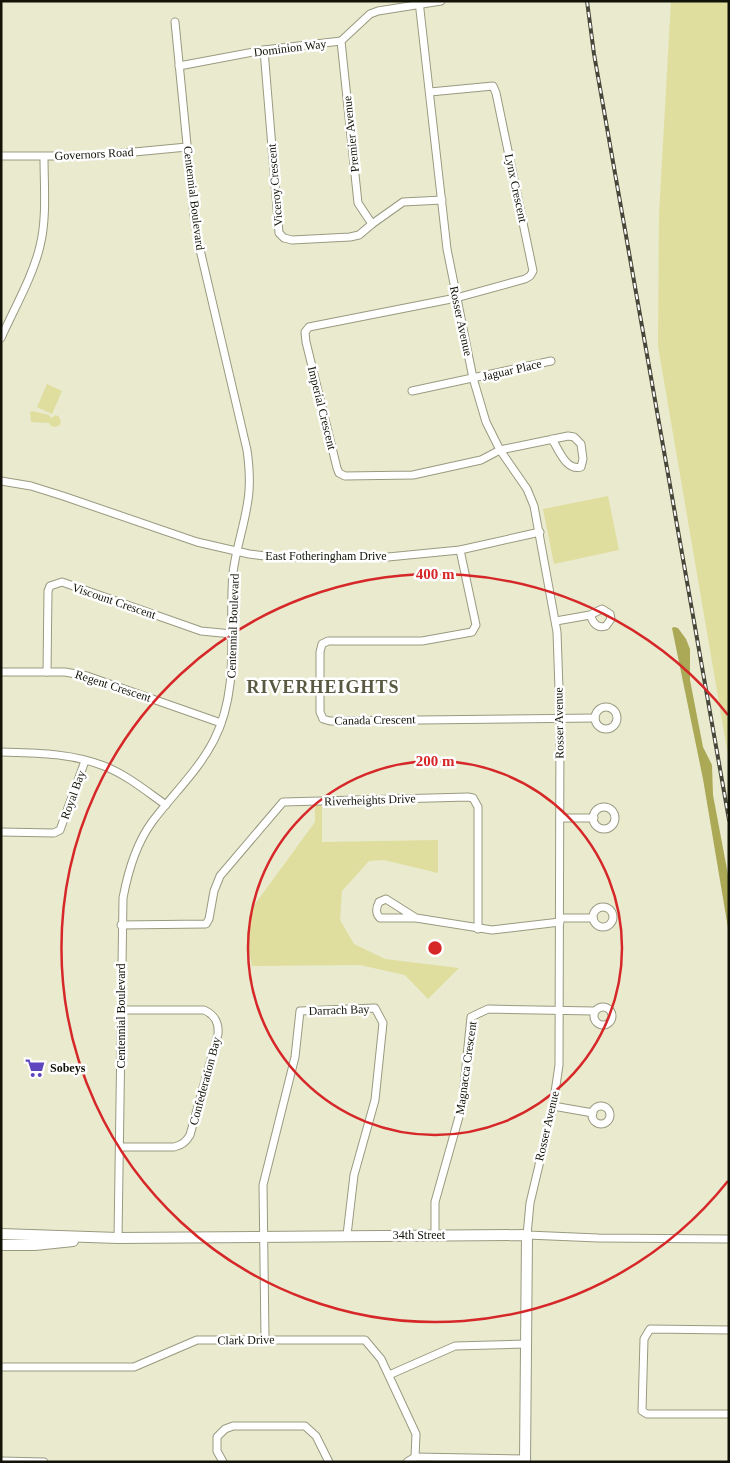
<svg xmlns="http://www.w3.org/2000/svg" width="730" height="1463" font-family="'Times New Roman',serif">
  <style>
    .green { fill: #dfde9e }
    .forest { fill: #aba956 }
    .lines { fill: none; stroke-linecap: round; stroke-linejoin: round }
    .street-casing { stroke: #9a9a80; stroke-width: 9 }
    .secondary-casing { stroke: #9a9a80; stroke-width: 12 }
    .street { stroke: #fff; stroke-width: 7 }
    .secondary { stroke: #fff; stroke-width: 10 }
    .rail-casing { stroke: #474739; stroke-width: 4 }
    .rail { stroke: #fff; stroke-width: 2; stroke-dasharray: 5.5; stroke-linecap: butt }
    .ring { fill: none; stroke: #d62828; stroke-width: 2.5 }
    .labels { text-anchor: middle; dominant-baseline: central; stroke-width: 5; stroke-linejoin: round; paint-order: stroke }
    .street-label { font-size: 12px; fill: #121208; stroke: #fff }
    .poi-label { font-size: 12px; font-weight: bold; fill: #121208; stroke: #fff; text-anchor: start }
    .district-label { font-size: 18px; font-weight: bold; letter-spacing: 1px; fill: #595840; stroke: #fff }
    .centre { fill: #d62828; stroke: #fff; stroke-width: 2.5 }
    .ring-label { font-size: 15px; text-anchor: middle; font-weight: bold; fill: #d62828; stroke: #fff; stroke-width: 5; stroke-linejoin: round; paint-order: stroke }
  </style>
  <rect width="100%" height="100%" fill="#eaeacf"/>
  <g class="green">
    <polygon points="671,1 729,1 729,761 658,346 659,214"/>
    <polygon points="47,384 62,391 52,414 37,407"/>
    <polygon points="32,411 49,415 51,418 56,415 59,417 61,422 60,425 55,427 51,426 49,423 31,422 30,412"/>
    <polygon points="608,496 619,550 554,564 543,509"/>
    <polygon points="315,801 322,801 322,842 438,840 438,873 384,860 369,861 342,891 340,920 354,944 385,959 459,968 428,999 405,975 360,965 252,966 247,940 250,911 315,822"/>
  </g>
  <polygon class="forest" points="674,627 678,628 686,639 690,649 690,680 703,747 712,765 713,795 729,880 729,934 703,779 672,628"/>
  <g class="lines">
    <defs>
      <g id="street">
        <polyline points="419,1 447,249 473,378 486,422 500,450 527,489 534,506 557,632 560,718 559,1065 553,1106 530,1203 527,1235 598,1238 729,1239"/>
        <polyline points="341,41 358,203 372,224"/>
        <polyline points="264,50 279,233 284,238 292,240 350,237 359,235 372,224 403,202 442,200"/>
        <polyline points="179,66 264,50 341,41 370,14 378,11 441,1"/>
        <path d="M430,92l63,-6 3,7 37,178 -3,5 -5,3 -69,19 -147,29 -4,5 1,10 31,126 2,5 6,3 68,-1 68,-15 19,-10 68,-14 6,1 7,7 2,15 -2,8c-15,4 -22,-17 -29,-28"/>
        <polyline points="1,156 92,156 187,147"/>
        <path d="M1,338c13,-29 32,-62 39,-92 7,-28 4,-60 4,-89"/>
        <polyline points="412,391 551,361"/>
        <polyline points="1,481 31,486 63,496 197,542 249,554 273,557 388,557 460,550 540,532"/>
        <polyline points="460,550 476,625 472,632 422,641 328,641 322,644 320,652 320,712 323,719 330,721 595,718"/>
        <path d="M556,621l34,-6 12,-6 8,5 1,5 -5,7c-10,3 -13,-4 -16,-11"/>
        <polyline points="1,672 65,672 87,676 221,723"/>
        <polyline points="47,672 48,591 50,586 62,582 201,631 232,634"/>
        <circle cx="606" cy="718" r="11"/>
        <path d="M1,752c35,1 70,1 103,14 23,9 42,25 62,39"/>
        <circle cx="604" cy="818" r="11"/>
        <polyline points="560,818 594,818"/>
        <polyline points="1,832 54,833 60,830 85,761"/>
        <circle cx="603" cy="917" r="10"/>
        <path d="M416,918l-30,-19 -7,3c-3,6 -4,11 1,16h36l76,12 68,-8"/>
        <polyline points="560,918 593,918"/>
        <polyline points="121,925 206,924 209,919 214,891 220,876 283,802 468,797 473,798 478,807 478,929"/>
        <circle cx="603" cy="1016" r="9"/>
        <polyline points="553,1106 593,1113"/>
        <circle cx="601" cy="1115" r="9"/>
        <path d="M120,1147h54c8,-2 12,-5 16,-12l28,-101c1,-12 -3,-19 -14,-24h-83"/>
        <polyline points="435,1235 435,1202 462,1106 471,1017 488,1009 594,1011"/>
        <path d="M118,1238l5,-340c5,-27 13,-54 29,-76 21,-28 46,-51 62,-82 27,-53 14,-110 19,-167 3,-27 14,-54 16,-82 1,-14 0,-27 -2,-41l-49,-209 -4,-25 -19,-194"/>
        <polyline points="729,1330 650,1329 644,1339 642,1411 647,1414 729,1414"/>
        <polyline points="265,1339 263,1185 295,1057 300,1011 375,1008 383,1023 375,1100 354,1175 347,1235"/>
        <polyline points="1,1367 134,1367 197,1340 365,1340 381,1359 416,1434 415,1457"/>
        <polyline points="389,1375 455,1346 525,1344"/>
        <polyline points="1,1461 44,1462"/>
        <polyline points="223,1462 217,1451 217,1437 225,1429 233,1426 305,1426 316,1436 329,1462"/>
        <polyline points="407,1462 415,1457 525,1459"/>
      </g>
      <g id="secondary">
        <polyline points="1,1234 118,1238 527,1235 525,1462"/>
        <polyline points="1,1245 35,1245 73,1241"/>
      </g>
    </defs>
    <use href="#street" class="street-casing"/>
    <use href="#secondary" class="secondary-casing"/>
    <use href="#street" class="street"/>
    <use href="#secondary" class="secondary"/>
    <defs>
      <polyline id="rail" points="587,1 594,54 729,820"/>
    </defs>
    <use href="#rail" class="rail-casing"/>
    <use href="#rail" class="rail"/>
  </g>
  <g class="ring">
    <circle cx="435" cy="948" r="187"/>
    <path d="M728 1181A374 374 0 1 1 728 715"/>
  </g>
  <defs>
    <symbol id="supermarket-bare" viewBox="-9 -9 18 18"><path d="M-6-5.5h2.5l.6 2H6L4.5 2H-2.5L-4.4-4H-6ZM-1.5 3.2a1.3 1.3 0 1 0 .1 0ZM3 3.2a1.3 1.3 0 1 0 .1 0Z" fill="#5f46bf" stroke="#fff" stroke-width="2.5" paint-order="stroke"/></symbol>
  </defs>
  <g fill-rule="evenodd">
    <use href="#supermarket-bare" x="21" y="1054" width="28" height="28"/>
  </g>
  <g class="labels">
    <g class="street-label">
      <text transform="translate(290 48) rotate(-7)">Dominion Way</text>
      <text transform="translate(351 134) rotate(-96)">Premier Avenue</text>
      <text transform="translate(94 154) rotate(-3)">Governors Road</text>
      <text transform="translate(275 185) rotate(-95)">Viceroy Crescent</text>
      <text transform="translate(516 188) rotate(78)">Lynx Crescent</text>
      <text transform="translate(194 198) rotate(83)">Centennial Boulevard</text>
      <text transform="translate(461 321) rotate(78)">Rosser Avenue</text>
      <text transform="translate(512 370) rotate(-13)">Jaguar Place</text>
      <text transform="translate(322 408) rotate(76)">Imperial Crescent</text>
      <text x="326" y="556">East Fotheringham Drive</text>
      <text transform="translate(114 601) rotate(19)">Viscount Crescent</text>
      <text transform="translate(233 626) rotate(-88)">Centennial Boulevard</text>
      <text transform="translate(113 686) rotate(18)">Regent Crescent</text>
      <text transform="translate(375 720) rotate(-1)">Canada Crescent</text>
      <text transform="translate(559 723) rotate(-91)">Rosser Avenue</text>
      <text transform="translate(73 795) rotate(-70)">Royal Bay</text>
      <text transform="translate(370 800) rotate(-2)">Riverheights Drive</text>
      <text transform="translate(339 1010) rotate(-2)">Darrach Bay</text>
      <text transform="translate(121 1016) rotate(-90)">Centennial Boulevard</text>
      <text transform="translate(466 1068) rotate(-82)">Magnacca Crescent</text>
      <text transform="translate(205 1081) rotate(-75)">Confederation Bay</text>
      <text transform="translate(547 1126) rotate(-77)">Rosser Avenue</text>
      <text x="419" y="1235">34th Street</text>
      <text transform="translate(246 1340) rotate(-1)">Clark Drive</text>
    </g>
    <g class="poi-label">
      <text x="50" y="1068">Sobeys</text>
    </g>
    <g class="district-label">
      <text x="323" y="687">RIVERHEIGHTS</text>
    </g>
  </g>
  <circle cx="435" cy="948" r="8" class="centre"/>
  <g class="ring-label">
    <text x="435" y="579">400 m</text>
    <text x="435" y="766">200 m</text>
  </g>
  <rect width="730" height="1463" fill="none" stroke="#121208" stroke-width="5"/>
</svg>
